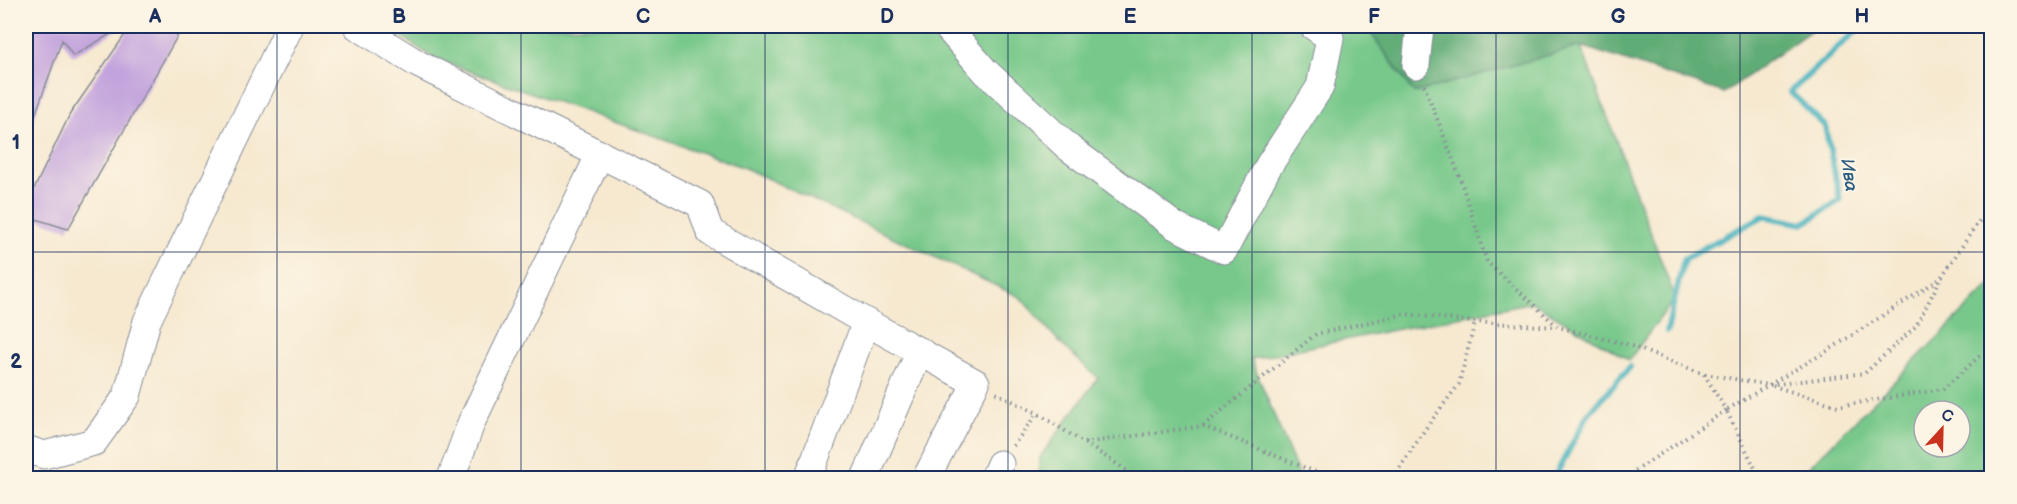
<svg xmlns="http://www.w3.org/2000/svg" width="2017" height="504" font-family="'Balsamiq Sans',sans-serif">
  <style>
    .green { fill: #77c88a; stroke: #497c74; stroke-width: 1.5; fill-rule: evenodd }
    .forest { fill: #61ac76; stroke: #3e6e6a; stroke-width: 1.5 }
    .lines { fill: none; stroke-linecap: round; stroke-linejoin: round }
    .stream { stroke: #42b1be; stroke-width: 6 }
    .building { fill: #c2a3dd }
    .minor-casing { stroke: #888c97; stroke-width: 29 }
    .path { stroke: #888c97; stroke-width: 4; stroke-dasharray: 1.5 4.5; stroke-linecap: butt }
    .minor { stroke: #fff; stroke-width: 27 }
    .grid { fill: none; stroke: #1b2f5e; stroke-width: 1.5; stroke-opacity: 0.55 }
    .labels { text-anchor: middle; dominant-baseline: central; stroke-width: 4.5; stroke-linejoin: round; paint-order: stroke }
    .water-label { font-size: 18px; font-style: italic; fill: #295c80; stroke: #fcf5e5 }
    .neatline { fill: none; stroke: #1b2f5e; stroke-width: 2 }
    .grid-label { font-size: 20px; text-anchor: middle; font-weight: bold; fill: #1b2f5e }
  </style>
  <rect width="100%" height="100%" fill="#fcf5e5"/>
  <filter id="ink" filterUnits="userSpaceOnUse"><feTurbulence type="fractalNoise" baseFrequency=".0167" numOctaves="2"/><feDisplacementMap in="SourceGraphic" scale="12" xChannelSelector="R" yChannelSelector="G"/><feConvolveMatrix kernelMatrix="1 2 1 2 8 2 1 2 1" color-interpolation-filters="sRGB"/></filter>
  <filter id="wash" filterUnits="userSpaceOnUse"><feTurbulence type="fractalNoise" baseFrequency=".008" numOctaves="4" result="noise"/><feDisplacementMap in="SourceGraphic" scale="24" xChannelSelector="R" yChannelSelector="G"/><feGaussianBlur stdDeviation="1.35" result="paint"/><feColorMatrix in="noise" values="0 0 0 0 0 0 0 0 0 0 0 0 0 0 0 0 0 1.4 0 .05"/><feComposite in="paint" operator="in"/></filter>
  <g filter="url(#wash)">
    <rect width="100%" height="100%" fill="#f6e9d0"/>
    <g class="green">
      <polygon points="386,26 1366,26 1414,93 1581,46 1675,298 1629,360 1532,302 1251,359 1300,478 1038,478 1040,457 1098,378 1062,345 1020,297 745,168 435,59"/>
      <path d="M1991,284v194h-193zM1924,411h36v36h-36z"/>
    </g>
    <polygon class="forest" points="1366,26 1817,26 1724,93 1581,46 1414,93"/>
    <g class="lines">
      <g class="stream">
        <polyline points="1667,331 1684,259 1763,216 1803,224 1840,200 1825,126 1790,92 1861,26"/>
        <polyline points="1554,478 1588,414 1630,367"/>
      </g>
    </g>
    <g id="blocks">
      <g class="building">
        <polygon points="26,26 124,26 73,56 62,40 28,135 26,134"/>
        <polygon points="131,26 183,26 68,229 26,216 26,206 70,114"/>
      </g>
    </g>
  </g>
  <g filter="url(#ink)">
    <use href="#blocks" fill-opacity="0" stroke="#888c97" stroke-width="1.5"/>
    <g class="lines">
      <defs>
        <g id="minor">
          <polyline points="357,26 418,64 700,204 710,232 866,322 976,383 926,478"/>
          <polyline points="946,26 986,72 1069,148 1175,226 1224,250 1269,165 1320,87 1330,38 1313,26"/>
          <polyline points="1416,65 1420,26"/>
          <polyline points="26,449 44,455 94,442 127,396 147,321 290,26"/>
          <polyline points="451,478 472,421 600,154"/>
          <polyline points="808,478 866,322"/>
          <polyline points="865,478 920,351"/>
          <polyline points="994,478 1000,464"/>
        </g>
      </defs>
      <use href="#minor" class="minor-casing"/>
      <g class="path">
        <polyline points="1388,26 1396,37"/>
        <polyline points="1424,85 1459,175 1487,262 1558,327 1626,344 1704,374 1726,410 1625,478"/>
        <polyline points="1705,374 1769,385 1865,373 1916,326 1940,280"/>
        <polyline points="1773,386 1838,406 1943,389 1979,357 1992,355"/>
        <polyline points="996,393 1037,413 1139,478"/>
        <polyline points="1203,426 1316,334 1405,314 1475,322 1557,327"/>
        <polyline points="1084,443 1203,426 1330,478"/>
        <polyline points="1013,446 1037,413"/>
        <polyline points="1393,478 1426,428 1459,384 1475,322"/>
        <polyline points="1760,478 1726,410 1829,350 1940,279 1992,202"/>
      </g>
      <use href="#minor" class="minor"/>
    </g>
  </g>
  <path class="grid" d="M277,26v452M521,26v452M765,26v452M1008,26v452M1252,26v452M1496,26v452M1740,26v452M26,252h1966"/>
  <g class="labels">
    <g class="water-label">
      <text transform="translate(1849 175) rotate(82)">Ива</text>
    </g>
  </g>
  <rect width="2017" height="504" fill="none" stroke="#fcf5e5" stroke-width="66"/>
  <g transform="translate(1942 429) rotate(22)"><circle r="28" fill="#fcf5e5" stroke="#a2a6af" stroke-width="1.5"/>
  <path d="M0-4.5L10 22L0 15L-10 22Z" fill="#c8321e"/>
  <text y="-9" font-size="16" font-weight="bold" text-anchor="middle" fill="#1b2f5e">С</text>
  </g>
  <rect x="33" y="33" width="1951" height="438" class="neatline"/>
  <g class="grid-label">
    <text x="155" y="23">A</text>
    <text x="399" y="23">B</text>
    <text x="643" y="23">C</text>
    <text x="887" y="23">D</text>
    <text x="1130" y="23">E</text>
    <text x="1374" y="23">F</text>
    <text x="1618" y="23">G</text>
    <text x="1862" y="23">H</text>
    <text x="16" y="149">1</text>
    <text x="16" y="368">2</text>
  </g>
</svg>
